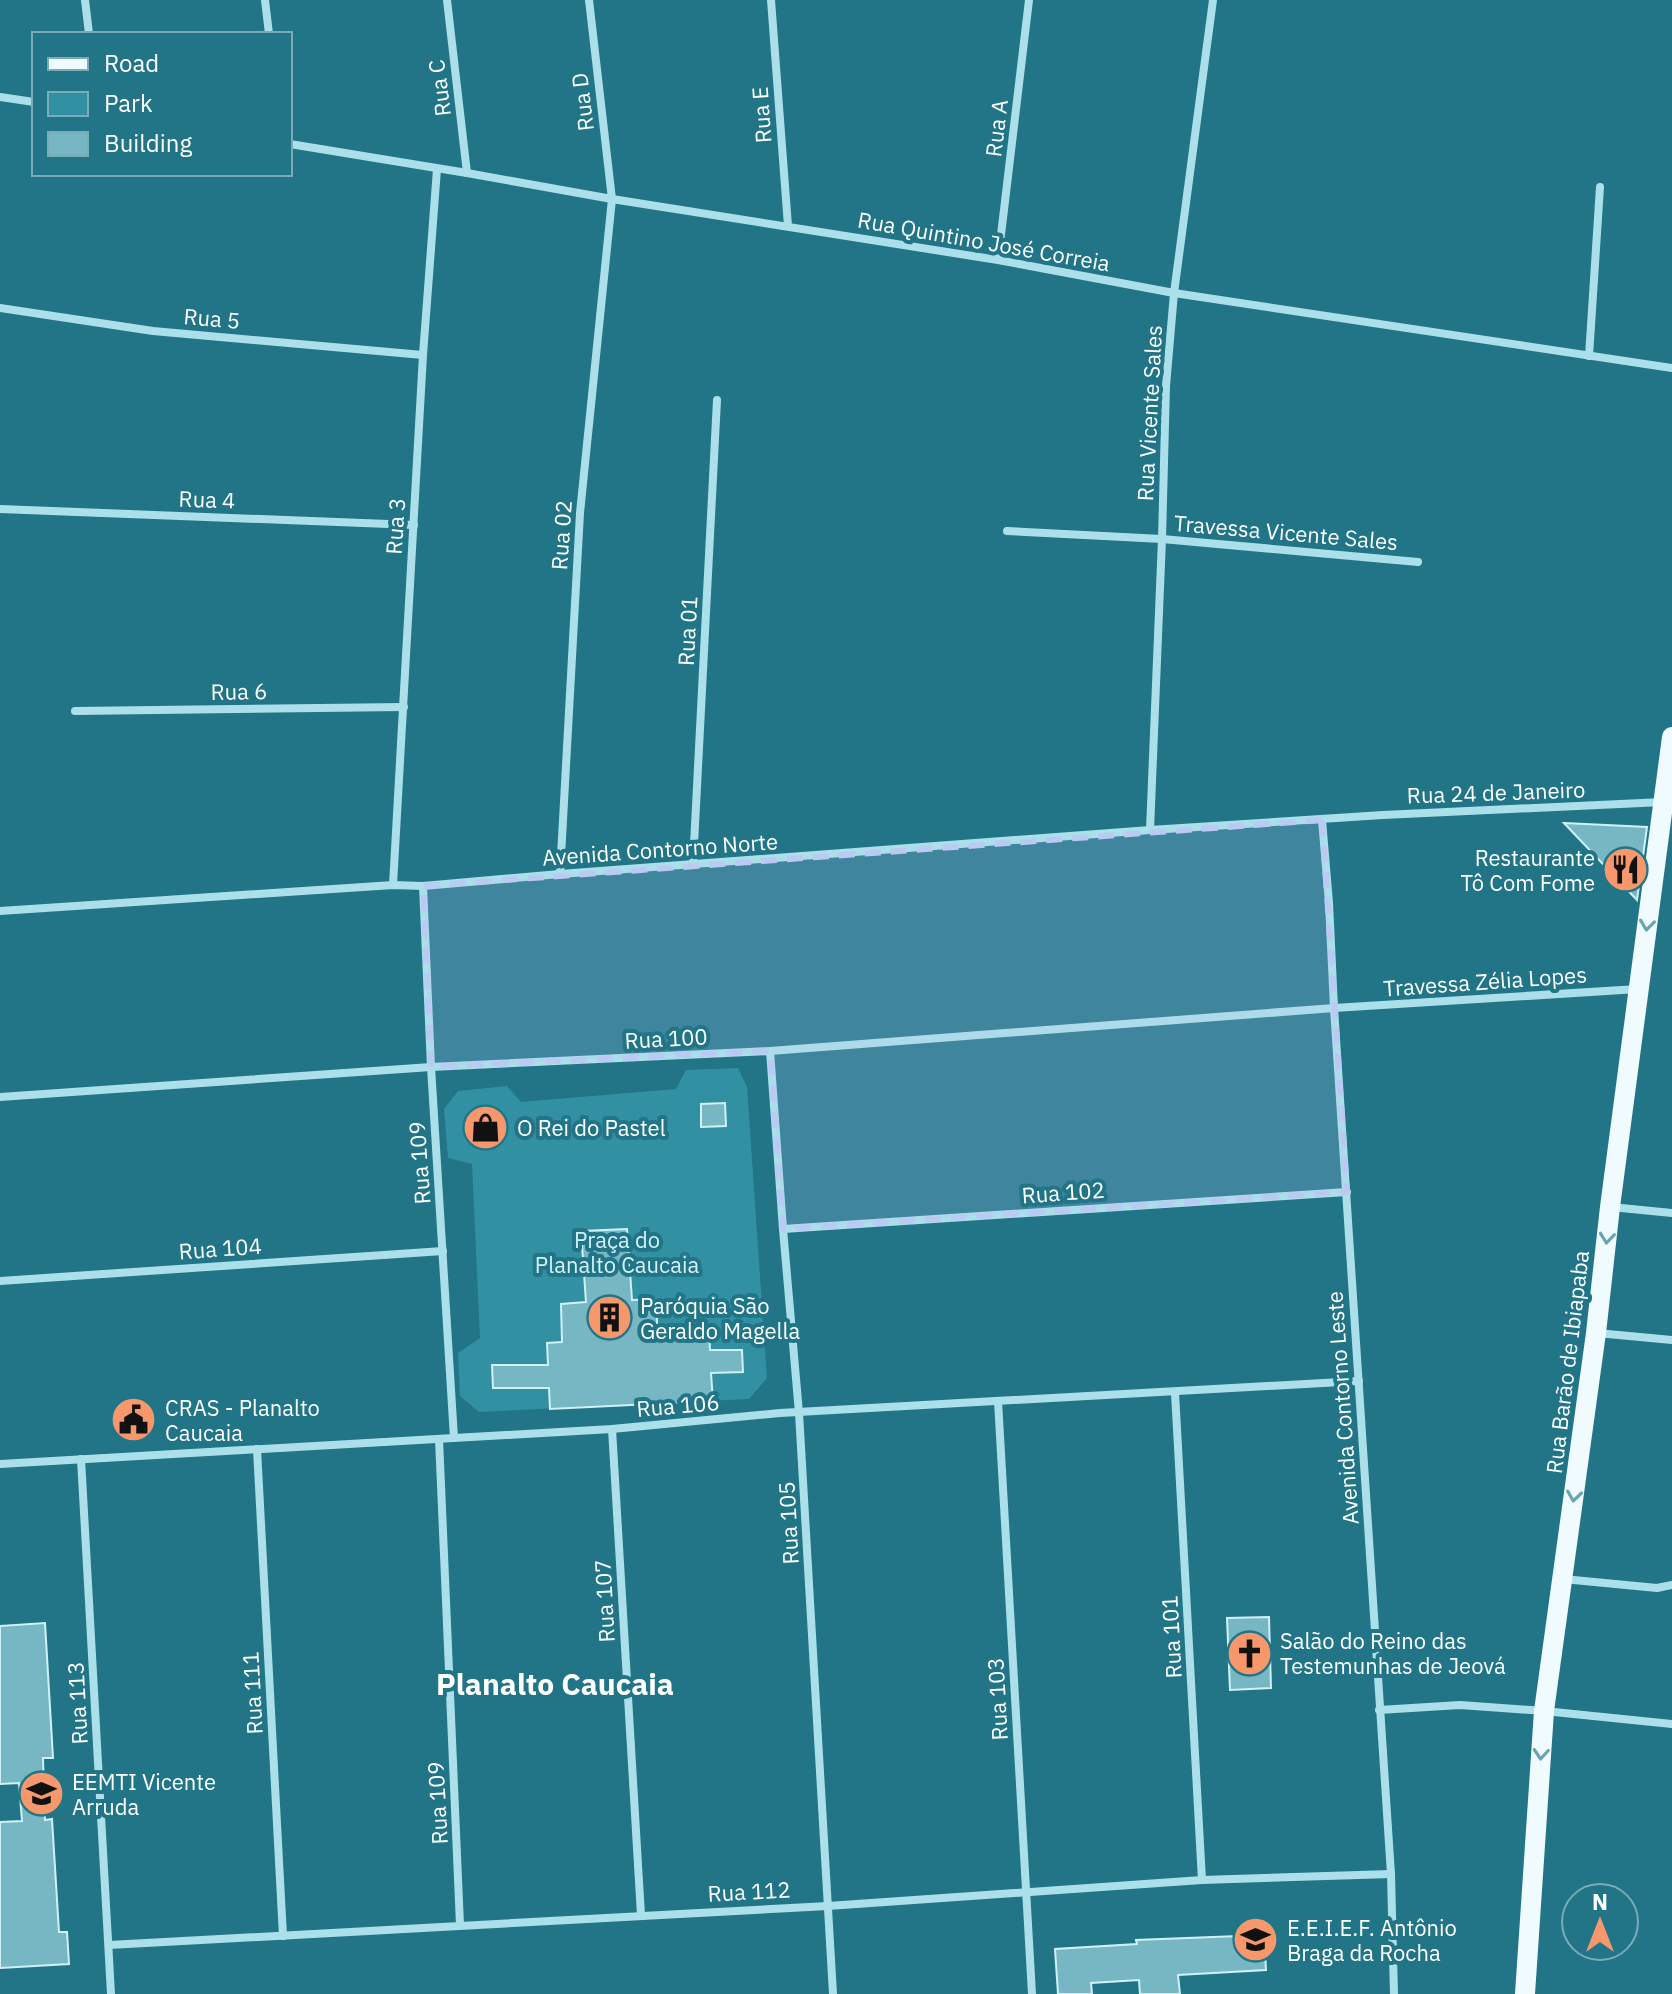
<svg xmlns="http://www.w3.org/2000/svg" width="1672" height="1994" font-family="'IBM Plex Sans',sans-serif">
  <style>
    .green { fill: #3290a3 }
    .building { fill: #77b6c3; stroke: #cff1f7; stroke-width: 2 }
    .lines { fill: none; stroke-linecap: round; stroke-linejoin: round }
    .street { stroke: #abe0ea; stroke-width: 8 }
    .primary { stroke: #effbfe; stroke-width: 20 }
    .oneway { stroke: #69a4b1 }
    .marked { fill: #bbcaf3; fill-opacity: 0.2; stroke: #bbcaf3; stroke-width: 6; stroke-dasharray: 16 10; stroke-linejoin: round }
    .labels { text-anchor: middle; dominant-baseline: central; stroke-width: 8; stroke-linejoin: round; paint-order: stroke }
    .street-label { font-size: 22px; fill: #fff; stroke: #217587 }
    .poi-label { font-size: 22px; fill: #fff; stroke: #217587; text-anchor: start }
    .park-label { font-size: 22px; fill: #d4f2f8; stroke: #217587 }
    .district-label { font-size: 30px; font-weight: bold; fill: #fff; stroke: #217587 }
  </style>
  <rect width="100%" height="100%" fill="#217587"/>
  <polygon class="green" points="738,1068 747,1087 767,1378 749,1399 479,1412 460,1396 458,1353 480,1338 472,1164 448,1158 444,1109 458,1091 507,1086 521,1102 676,1089 686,1070"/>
  <g class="building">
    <polygon points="1564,823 1647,827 1637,900"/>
    <polygon points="725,1103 726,1126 701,1127 701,1104"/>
    <polygon points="474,1115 498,1115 499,1138 475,1138"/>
    <polygon points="627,1229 632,1300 657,1299 657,1335 709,1332 710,1350 742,1350 743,1372 711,1373 713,1401 550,1409 549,1388 493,1388 492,1365 548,1365 547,1343 562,1342 561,1304 586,1302 581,1231"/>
    <polygon points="1269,1617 1271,1688 1230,1690 1227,1618"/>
    <polygon points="45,1623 53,1758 43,1758 45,1820 52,1819 59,1932 67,1932 69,1964 0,1968 0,1822 22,1821 19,1783 0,1784 0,1626"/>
    <polygon points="1264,1935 1266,1970 1178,1975 1180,1994 1140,1994 1139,1980 1091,1983 1092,1994 1058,1994 1055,1949 1137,1944 1136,1940"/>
  </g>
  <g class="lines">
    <g class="street">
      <polyline points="85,0 89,34"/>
      <polyline points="265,0 269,34"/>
      <polyline points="447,0 467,173"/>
      <polyline points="771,0 788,226"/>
      <polyline points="0,97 34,102"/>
      <polyline points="290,144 467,173 612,199 998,260 1174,293 1672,368"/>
      <polyline points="998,260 1029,0"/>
      <polyline points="0,308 153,331 423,355"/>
      <polyline points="1589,356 1600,187"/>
      <polyline points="0,509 414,525"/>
      <polyline points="1007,531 1162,539 1418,562"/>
      <polyline points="75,711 404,707"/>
      <polyline points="1322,820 1329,903 1334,1008 1391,1874 1394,1994"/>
      <polyline points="1150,830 1162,539 1166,386 1174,293 1213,0"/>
      <polyline points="693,864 717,400"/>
      <polyline points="560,874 580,513 612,199 589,0"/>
      <polyline points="393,885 423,355 437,169"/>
      <polyline points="423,886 431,1067 454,1438"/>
      <polyline points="0,911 393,885 423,886 560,874 1150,830 1383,815 1663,802"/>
      <polyline points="770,1051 783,1229 799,1413 833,1994"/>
      <polyline points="0,1097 431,1067 770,1051 1334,1008 1638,989"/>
      <polyline points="1611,1207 1672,1213"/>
      <polyline points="783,1229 1347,1192"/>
      <polyline points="0,1281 443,1251"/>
      <polyline points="1597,1333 1672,1340"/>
      <polyline points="1175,1393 1202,1880"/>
      <polyline points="998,1401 1032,1994"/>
      <polyline points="612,1429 641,1915"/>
      <polyline points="439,1439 460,1925"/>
      <polyline points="257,1449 283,1936"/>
      <polyline points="81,1459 111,1994"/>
      <polyline points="0,1464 612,1429 780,1413 1359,1381"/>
      <polyline points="1563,1579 1657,1588 1672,1585"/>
      <polyline points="1379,1710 1460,1705 1544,1711 1672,1724"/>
      <polyline points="109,1945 828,1906 1202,1880 1391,1874"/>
    </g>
    <polyline class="primary" points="1525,1994 1544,1711 1596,1333 1610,1207 1672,737"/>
  </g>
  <defs><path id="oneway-chevron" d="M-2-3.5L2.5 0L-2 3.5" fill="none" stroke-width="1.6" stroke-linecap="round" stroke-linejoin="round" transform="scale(2)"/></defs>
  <g class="oneway">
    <use href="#oneway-chevron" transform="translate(1647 925) rotate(97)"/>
    <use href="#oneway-chevron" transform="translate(1607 1238) rotate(96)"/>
    <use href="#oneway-chevron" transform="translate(1574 1496) rotate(98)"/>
    <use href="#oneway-chevron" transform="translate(1541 1754) rotate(94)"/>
  </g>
  <path class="marked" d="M1322,820l25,372 -564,37 -13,-178 -339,16 -8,-181z"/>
  <defs>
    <symbol id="restaurant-disc" viewBox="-11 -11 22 22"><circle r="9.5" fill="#f7986c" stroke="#217587"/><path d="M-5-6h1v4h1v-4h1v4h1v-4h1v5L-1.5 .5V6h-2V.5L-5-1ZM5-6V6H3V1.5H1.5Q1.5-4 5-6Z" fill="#111"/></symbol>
    <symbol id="shop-disc" viewBox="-11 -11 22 22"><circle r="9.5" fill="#f7986c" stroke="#217587"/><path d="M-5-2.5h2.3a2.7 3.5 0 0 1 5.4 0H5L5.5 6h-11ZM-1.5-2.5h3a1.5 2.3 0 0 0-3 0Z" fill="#111"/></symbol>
    <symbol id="building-disc" viewBox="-11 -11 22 22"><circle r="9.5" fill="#f7986c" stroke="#217587"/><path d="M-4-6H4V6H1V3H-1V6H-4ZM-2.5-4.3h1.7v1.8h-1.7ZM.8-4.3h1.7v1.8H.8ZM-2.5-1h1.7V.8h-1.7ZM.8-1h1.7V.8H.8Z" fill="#111"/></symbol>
    <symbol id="civic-disc" viewBox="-11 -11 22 22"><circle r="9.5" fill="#f7986c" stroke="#217587"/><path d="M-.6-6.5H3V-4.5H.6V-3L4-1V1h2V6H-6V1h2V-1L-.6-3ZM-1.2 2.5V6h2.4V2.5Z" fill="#111"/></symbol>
    <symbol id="church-disc" viewBox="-11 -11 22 22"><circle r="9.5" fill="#f7986c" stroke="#217587"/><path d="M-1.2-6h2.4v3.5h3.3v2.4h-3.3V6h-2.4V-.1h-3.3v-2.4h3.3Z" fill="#111"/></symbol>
    <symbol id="school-disc" viewBox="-11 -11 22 22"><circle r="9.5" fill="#f7986c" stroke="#217587"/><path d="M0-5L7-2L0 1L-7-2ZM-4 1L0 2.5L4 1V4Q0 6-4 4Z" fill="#111"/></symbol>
  </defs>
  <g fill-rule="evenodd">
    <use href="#restaurant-disc" x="1600" y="844" width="51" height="51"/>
    <use href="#shop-disc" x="460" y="1102" width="51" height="51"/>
    <use href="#building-disc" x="584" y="1292" width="51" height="51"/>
    <use href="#civic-disc" x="108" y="1394" width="51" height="51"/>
    <use href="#church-disc" x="1224" y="1628" width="51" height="51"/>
    <use href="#school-disc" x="16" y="1768" width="51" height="51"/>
    <use href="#school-disc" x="1230" y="1914" width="51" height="51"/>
  </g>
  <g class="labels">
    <g class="street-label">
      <text transform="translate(439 88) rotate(-97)">Rua C</text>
      <text transform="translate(582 102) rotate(-97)">Rua D</text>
      <text transform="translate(761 115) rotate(-94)">Rua E</text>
      <text transform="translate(996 128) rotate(-83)">Rua A</text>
      <text transform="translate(984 241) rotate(10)">Rua Quintino José Correia</text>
      <text transform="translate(212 318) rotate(5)">Rua 5</text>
      <text transform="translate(1149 413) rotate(-87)">Rua Vicente Sales</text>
      <text transform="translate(207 499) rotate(2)">Rua 4</text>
      <text transform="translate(395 526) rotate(-86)">Rua 3</text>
      <text transform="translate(1286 532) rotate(5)">Travessa Vicente Sales</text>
      <text transform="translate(561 535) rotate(-86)">Rua 02</text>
      <text transform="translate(687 631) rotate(-87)">Rua 01</text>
      <text transform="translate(239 691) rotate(-1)">Rua 6</text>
      <text transform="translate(1496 792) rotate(-2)">Rua 24 de Janeiro</text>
      <text transform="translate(660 849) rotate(-4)">Avenida Contorno Norte</text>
      <text transform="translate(1485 981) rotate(-4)">Travessa Zélia Lopes</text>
      <text transform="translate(666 1038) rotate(-3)">Rua 100</text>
      <text transform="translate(419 1163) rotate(-94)">Rua 109</text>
      <text transform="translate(1063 1192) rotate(-4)">Rua 102</text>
      <text transform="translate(220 1248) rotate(-4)">Rua 104</text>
      <text transform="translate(1567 1362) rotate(-83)">Rua Barão de Ibiapaba</text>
      <text transform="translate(678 1405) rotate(-5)">Rua 106</text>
      <text transform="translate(1342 1408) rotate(-94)">Avenida Contorno Leste</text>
      <text transform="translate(788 1523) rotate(-93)">Rua 105</text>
      <text transform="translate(604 1601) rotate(-93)">Rua 107</text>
      <text transform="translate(1171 1637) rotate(-93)">Rua 101</text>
      <text transform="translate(252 1693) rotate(-93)">Rua 111</text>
      <text transform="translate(997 1699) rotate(-93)">Rua 103</text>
      <text transform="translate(77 1703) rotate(-93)">Rua 113</text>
      <text transform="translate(437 1803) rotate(-93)">Rua 109</text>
      <text transform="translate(749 1891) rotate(-3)">Rua 112</text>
    </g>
    <g class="poi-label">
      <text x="1595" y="857" text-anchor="end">Restaurante<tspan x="1595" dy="25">Tô Com Fome</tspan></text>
      <text x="517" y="1127">O Rei do Pastel</text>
      <text x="640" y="1305">Paróquia São<tspan x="640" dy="25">Geraldo Magella</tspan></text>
      <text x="165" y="1407">CRAS - Planalto<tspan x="165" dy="25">Caucaia</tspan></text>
      <text x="1280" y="1640">Salão do Reino das<tspan x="1280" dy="25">Testemunhas de Jeová</tspan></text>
      <text x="72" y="1781">EEMTI Vicente<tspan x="72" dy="25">Arruda</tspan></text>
      <text x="1287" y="1927">E.E.I.E.F. Antônio<tspan x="1287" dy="25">Braga da Rocha</tspan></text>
    </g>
    <g class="park-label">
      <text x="617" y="1239">Praça do<tspan x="617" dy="25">Planalto Caucaia</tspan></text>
    </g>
    <g class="district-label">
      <text x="555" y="1683">Planalto Caucaia</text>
    </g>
  </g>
  <rect x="32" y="32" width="260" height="144" fill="#217587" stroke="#7aacb7" stroke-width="2"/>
  <rect x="48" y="58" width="40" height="12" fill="#effbfe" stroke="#7aacb7" stroke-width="2"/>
  <text x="104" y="72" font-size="24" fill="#ffffff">Road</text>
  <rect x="48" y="92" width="40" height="24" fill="#3290a3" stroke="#7aacb7" stroke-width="2"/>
  <text x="104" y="112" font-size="24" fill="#ffffff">Park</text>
  <rect x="48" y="132" width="40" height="24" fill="#77b6c3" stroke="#7aacb7" stroke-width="2"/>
  <text x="104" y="152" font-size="24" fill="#ffffff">Building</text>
  <g transform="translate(1600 1922)"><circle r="38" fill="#217587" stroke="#7aacb7" stroke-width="2"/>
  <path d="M0-6L14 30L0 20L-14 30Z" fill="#f7986c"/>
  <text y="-12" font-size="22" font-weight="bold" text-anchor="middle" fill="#ffffff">N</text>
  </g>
</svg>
